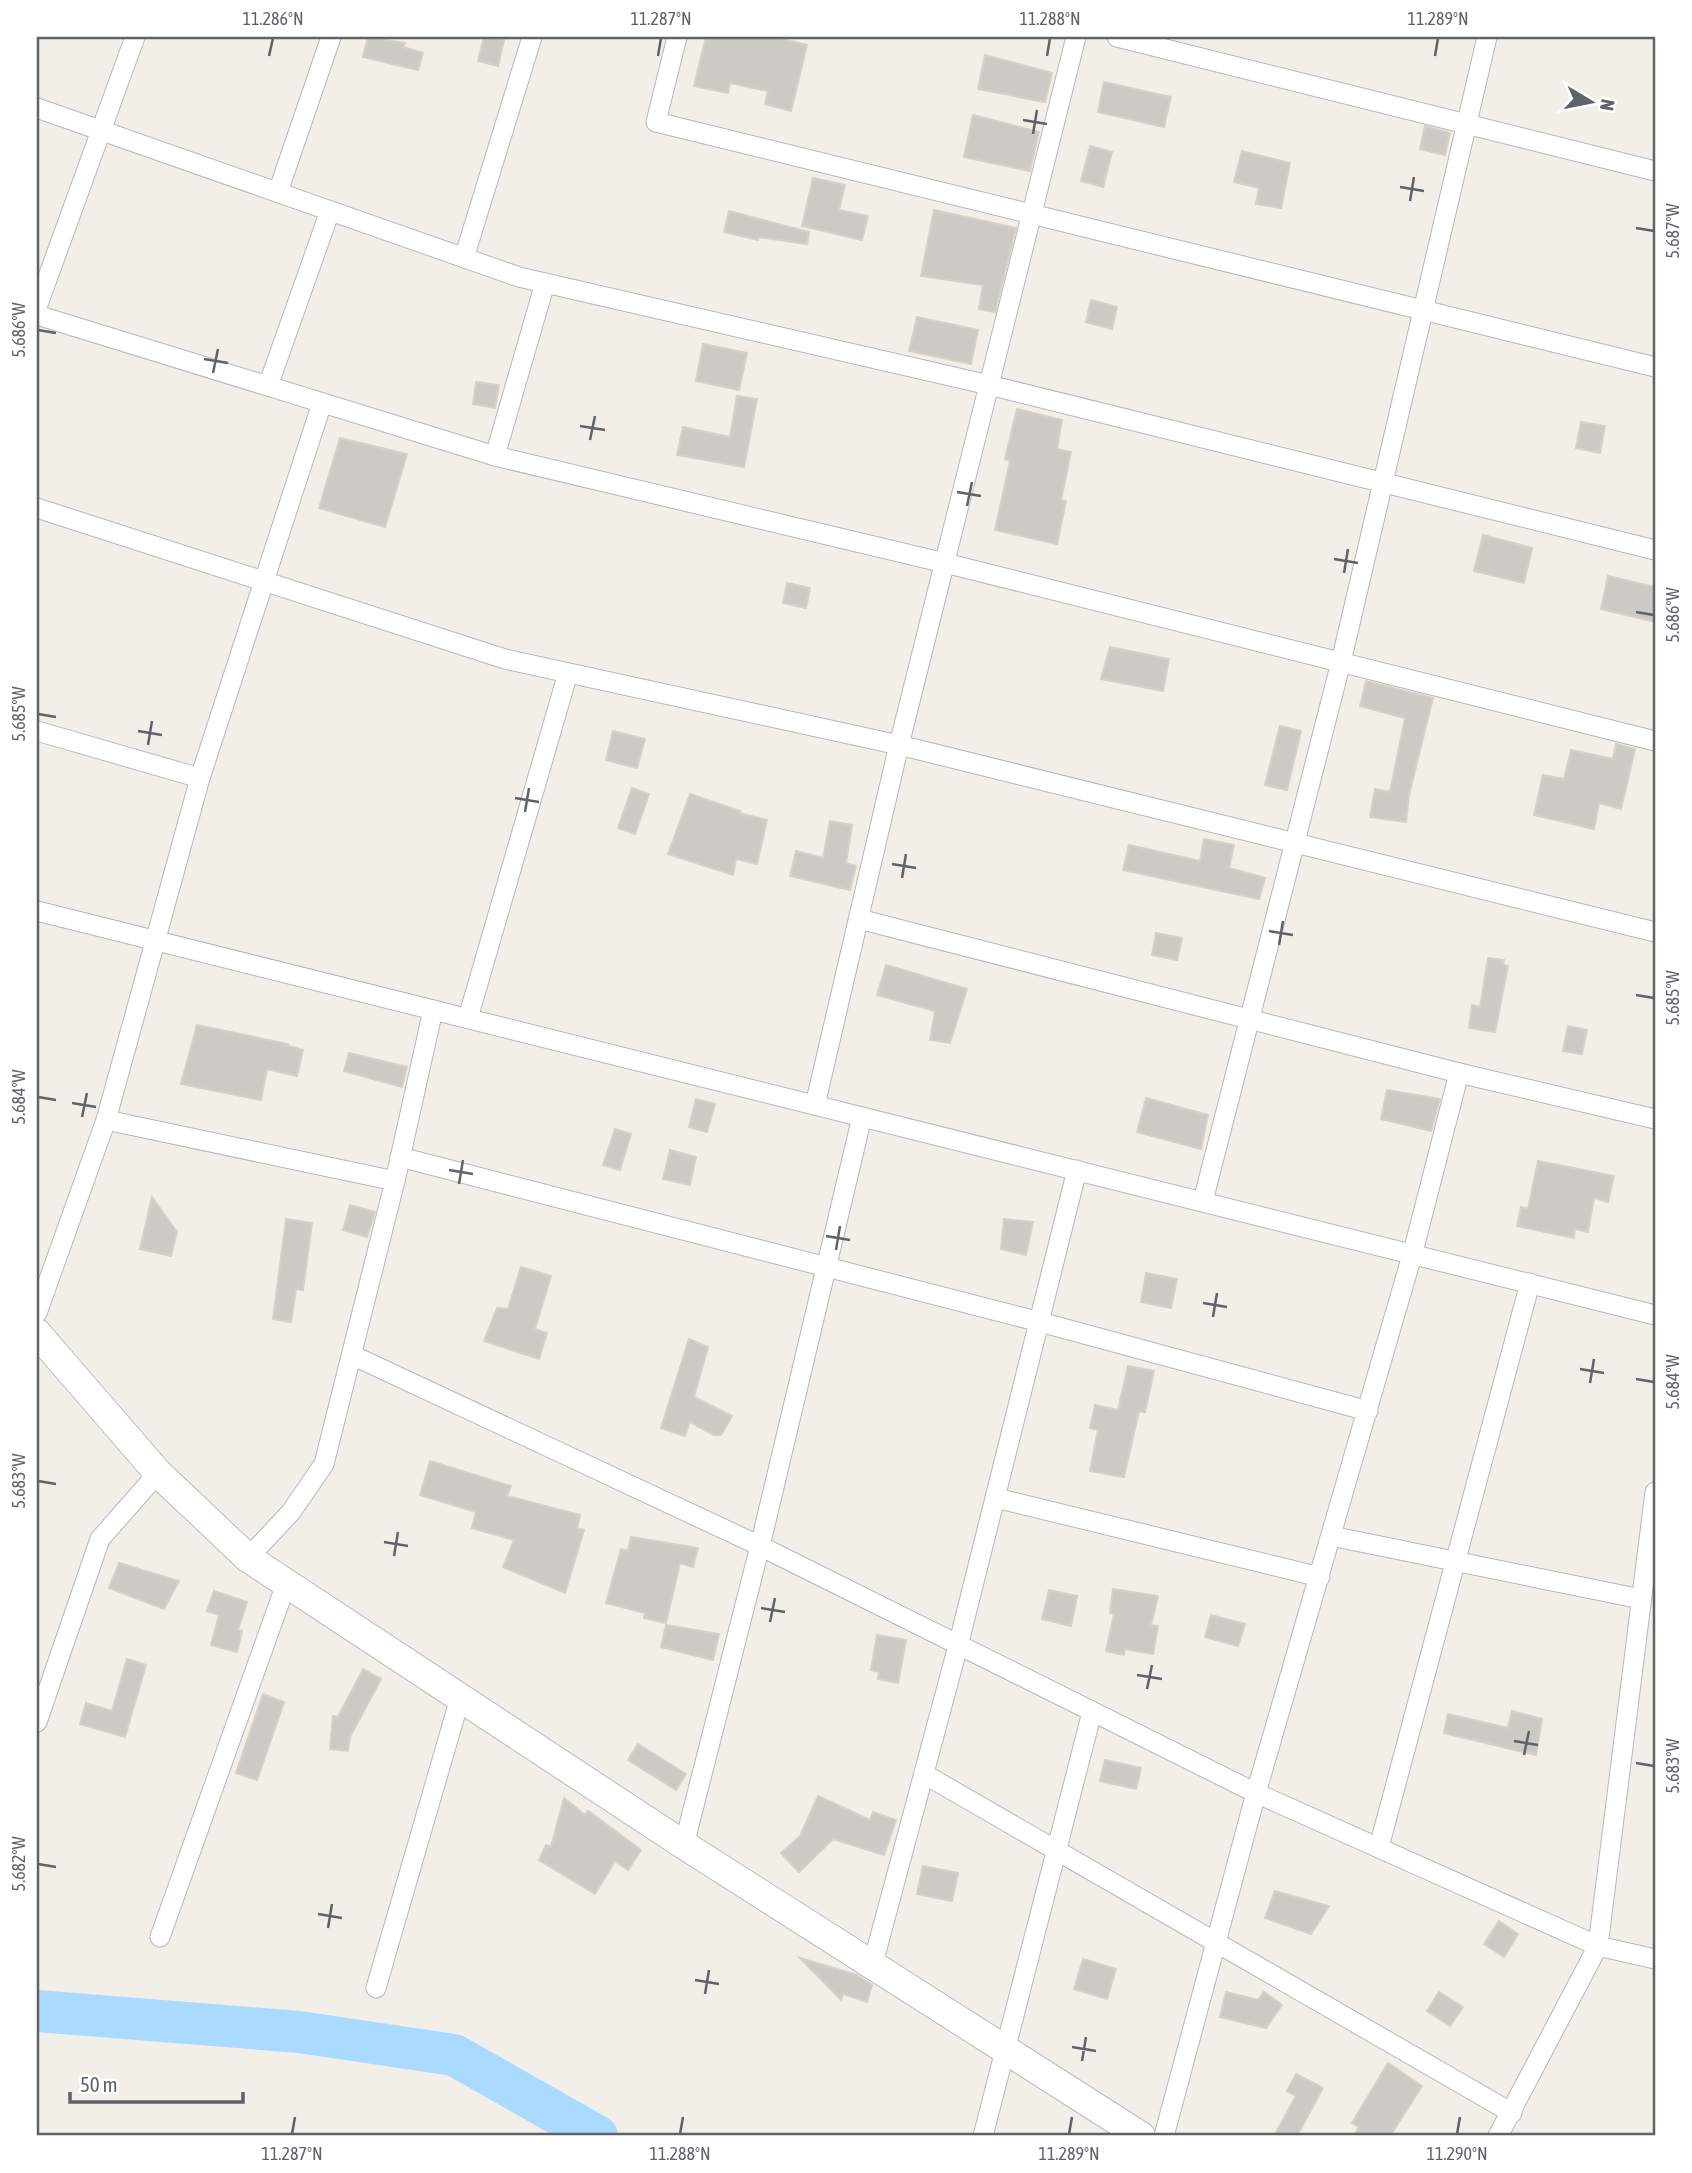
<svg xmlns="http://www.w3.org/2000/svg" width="1692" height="2173" font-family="'Asap Condensed',sans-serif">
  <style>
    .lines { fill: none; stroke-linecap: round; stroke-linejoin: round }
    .river { stroke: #aadaff; stroke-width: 42 }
    .building { fill: #cccac5; stroke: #d6d1c6; stroke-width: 2 }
    .street-casing { stroke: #b5b8bc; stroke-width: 21 }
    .secondary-casing { stroke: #b6babf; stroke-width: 30 }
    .street { stroke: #fff; stroke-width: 19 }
    .secondary { stroke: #fff; stroke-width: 28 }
    .ticks { fill: none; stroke: #5f6368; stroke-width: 2.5 }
    .neatline { fill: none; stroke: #5f6368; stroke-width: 2.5 }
    .ticks-label { font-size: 18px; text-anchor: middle; fill: #5f6368 }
  </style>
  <rect width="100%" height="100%" fill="#f1efe8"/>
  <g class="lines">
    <polyline class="river" points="37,2011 299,2032 454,2055 597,2136"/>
  </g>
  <g class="building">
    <polygon points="368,37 405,43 403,47 423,53 418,70 363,57"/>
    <polygon points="484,37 504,40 498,66 478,61"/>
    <polygon points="706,37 775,37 807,45 791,111 765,104 768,91 730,83 728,93 694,86"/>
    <polygon points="985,55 1052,73 1045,102 978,89"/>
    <polygon points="1104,82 1171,97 1164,127 1098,112"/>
    <polygon points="973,115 1039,132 1030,171 964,157"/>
    <polygon points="1425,126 1450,133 1445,155 1420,149"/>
    <polygon points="1090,146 1112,152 1103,187 1081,181"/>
    <polygon points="1242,151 1290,163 1281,208 1256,204 1259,188 1234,182"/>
    <polygon points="813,178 845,185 839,210 868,216 862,240 802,226"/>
    <polygon points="934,210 1016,228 995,312 979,309 983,285 921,276"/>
    <polygon points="729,211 809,232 807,244 758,237 758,240 724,232"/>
    <polygon points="1091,300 1117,307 1112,329 1086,322"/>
    <polygon points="917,317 978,330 971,364 909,351"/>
    <polygon points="703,344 747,353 739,390 696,381"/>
    <polygon points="476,382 499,385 495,408 473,404"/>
    <polygon points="737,396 757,399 744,467 677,455 683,427 730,437"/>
    <polygon points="1017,409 1062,420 1057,449 1071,452 1061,500 1066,501 1057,544 995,530 1010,461 1005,459"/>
    <polygon points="1581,422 1605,426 1600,453 1576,448"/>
    <polygon points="340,438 407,454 385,527 319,508"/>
    <polygon points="1483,535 1532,548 1524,583 1474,571"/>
    <polygon points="1608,576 1655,587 1655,622 1601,609"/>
    <polygon points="787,583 810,588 806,608 783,603"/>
    <polygon points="1110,647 1169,659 1163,691 1101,679"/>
    <polygon points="1366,681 1433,698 1409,795 1406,822 1370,817 1375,789 1390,792 1405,718 1360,706"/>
    <polygon points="1280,726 1301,731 1287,790 1265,785"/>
    <polygon points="613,731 645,739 637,768 606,760"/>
    <polygon points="1616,744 1635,749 1621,809 1599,803 1594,829 1534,815 1543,775 1564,779 1571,750 1613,759"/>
    <polygon points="632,788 649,794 635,834 618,828"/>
    <polygon points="690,794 740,811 739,813 767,820 757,864 736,859 733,875 668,854"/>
    <polygon points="830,821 852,825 846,863 856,866 850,890 790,876 796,851 823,858"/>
    <polygon points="1204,839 1234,845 1229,868 1265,878 1259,899 1123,870 1129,845 1200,861"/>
    <polygon points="1156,933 1182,938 1177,960 1152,955"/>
    <polygon points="1488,958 1504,960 1503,965 1508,966 1495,1032 1469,1028 1472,1005 1480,1007"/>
    <polygon points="886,965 967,989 950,1043 930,1040 935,1011 877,995"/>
    <polygon points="197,1025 288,1044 288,1046 303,1050 297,1076 267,1069 261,1100 181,1084"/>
    <polygon points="1568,1026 1587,1030 1582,1054 1563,1051"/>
    <polygon points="349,1053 407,1067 402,1087 344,1071"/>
    <polygon points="1387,1090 1440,1099 1431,1131 1381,1119"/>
    <polygon points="1146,1098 1208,1115 1201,1149 1137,1132"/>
    <polygon points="696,1099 715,1104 707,1132 689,1127"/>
    <polygon points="615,1129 631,1134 620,1170 603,1165"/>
    <polygon points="670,1150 696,1157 690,1185 663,1179"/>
    <polygon points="1538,1161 1614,1176 1608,1202 1594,1198 1588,1232 1575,1229 1574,1238 1517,1226 1521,1207 1528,1209"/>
    <polygon points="152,1197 177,1232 171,1256 140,1249"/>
    <polygon points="350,1205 375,1212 367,1237 343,1230"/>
    <polygon points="286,1219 312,1223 303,1290 296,1289 291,1322 273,1319"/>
    <polygon points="1004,1219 1033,1222 1026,1255 1001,1249"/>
    <polygon points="521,1267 551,1276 535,1329 547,1333 539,1359 484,1341 497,1308 508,1309"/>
    <polygon points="1146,1273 1177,1279 1171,1308 1141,1302"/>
    <polygon points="689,1339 708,1347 694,1397 732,1416 721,1435 714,1435 690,1422 685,1436 661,1428"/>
    <polygon points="1128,1366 1154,1371 1145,1412 1139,1411 1124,1477 1090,1471 1098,1430 1090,1428 1095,1405 1118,1410"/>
    <polygon points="430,1461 511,1486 507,1496 580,1515 577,1528 584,1530 565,1593 503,1567 514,1540 472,1528 476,1512 420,1495"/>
    <polygon points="631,1537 698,1548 693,1567 680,1563 666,1623 644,1618 645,1613 606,1603 621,1549 628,1551"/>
    <polygon points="119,1563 179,1581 164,1609 109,1588"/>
    <polygon points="1113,1589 1158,1596 1151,1625 1158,1626 1153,1654 1125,1649 1124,1655 1106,1651 1114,1614 1110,1613"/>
    <polygon points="1049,1590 1077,1596 1071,1626 1042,1619"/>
    <polygon points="214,1591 247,1602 238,1630 242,1631 237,1652 211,1645 219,1615 207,1611"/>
    <polygon points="1211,1615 1245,1624 1238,1646 1205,1637"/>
    <polygon points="666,1625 719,1634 713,1660 661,1647"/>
    <polygon points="877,1635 906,1640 898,1683 878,1679 879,1672 871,1670"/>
    <polygon points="127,1659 146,1665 125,1737 80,1724 86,1703 112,1711"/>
    <polygon points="363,1669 381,1679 350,1737 348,1751 330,1749 333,1716 338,1717"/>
    <polygon points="263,1694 284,1702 257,1780 236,1773"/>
    <polygon points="1512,1711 1542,1719 1536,1755 1444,1733 1448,1714 1508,1728"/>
    <polygon points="638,1744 686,1774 676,1790 628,1760"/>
    <polygon points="1105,1760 1141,1768 1136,1789 1100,1781"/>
    <polygon points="818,1796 870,1820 873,1812 896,1820 884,1855 833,1839 799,1872 781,1853 800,1836"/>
    <polygon points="564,1798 585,1815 588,1811 641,1850 628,1870 615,1861 595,1894 539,1860 546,1845 551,1847"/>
    <polygon points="923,1866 958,1873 952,1901 917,1894"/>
    <polygon points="1275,1891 1329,1906 1311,1934 1265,1918"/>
    <polygon points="1499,1921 1518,1934 1504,1957 1484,1944"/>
    <polygon points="800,1958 857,1975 872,1985 867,2002 843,1994 841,2000"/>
    <polygon points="1083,1959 1116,1969 1107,1999 1074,1989"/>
    <polygon points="1226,1992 1258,2000 1264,1992 1282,2005 1266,2028 1220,2017"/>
    <polygon points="1439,1992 1463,2007 1450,2026 1427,2011"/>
    <polygon points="1388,2063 1422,2086 1390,2136 1353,2136 1359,2127 1352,2123"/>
    <polygon points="1296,2074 1323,2088 1297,2136 1274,2136 1296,2096 1287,2091"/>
  </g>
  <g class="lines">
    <defs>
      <g id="street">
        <polyline points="677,37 656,122 1655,367"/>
        <polyline points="1117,37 1655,171"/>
        <polyline points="37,108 519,277 989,385 1655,550"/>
        <polyline points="278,192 331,37"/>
        <polyline points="464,258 532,37"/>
        <polyline points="37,307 135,37"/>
        <polyline points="37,315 495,456 945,563 1655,741"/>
        <polyline points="268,386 330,211"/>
        <polyline points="495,456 545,283"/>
        <polyline points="37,508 505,659 899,745 1655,932"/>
        <polyline points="37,731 200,778"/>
        <polyline points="37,911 1655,1315"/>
        <polyline points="859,919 1459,1073 1655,1119"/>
        <polyline points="468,1018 568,673"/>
        <polyline points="815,1105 899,745 1076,37"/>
        <polyline points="106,1120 395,1181"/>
        <polyline points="400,1157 1040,1322 1368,1411"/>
        <polyline points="1203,1201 1341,662 1487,37"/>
        <polyline points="37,1313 106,1120 200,778 322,403"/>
        <polyline points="352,1355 760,1546 1256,1793 1598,1946 1655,1959"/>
        <polyline points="996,1498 1320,1577"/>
        <polyline points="1331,1536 1641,1599"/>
        <polyline points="248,1558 291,1512 324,1464 395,1181 433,1010"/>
        <polyline points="37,1722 100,1539 158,1473"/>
        <polyline points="924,1774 1512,2113"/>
        <polyline points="684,1845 760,1546 862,1117"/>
        <polyline points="1379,1847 1530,1283"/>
        <polyline points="160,1937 286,1584"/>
        <polyline points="872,1967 958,1646 1077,1170"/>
        <polyline points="376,1988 460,1698"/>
        <polyline points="983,2136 1092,1712"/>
        <polyline points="1164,2136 1256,1793 1413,1252 1459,1073"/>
        <polyline points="1498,2136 1598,1946 1655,1492"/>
      </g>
      <polyline id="secondary" points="37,1333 158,1473 248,1558 684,1845 1141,2136"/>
    </defs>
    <use href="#street" class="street-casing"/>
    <use href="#secondary" class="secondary-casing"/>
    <use href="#street" class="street"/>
    <use href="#secondary" class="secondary"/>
  </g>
  <path class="ticks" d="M269,56l4,-18M658,56l3,-18M1047,56l3,-18M1435,56l3,-18M1023,120l24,4M1033,134l4,-24M1400,187l24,4M1410,201l4,-24M1636,228l18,3M38,330l18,3M204,359l24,4M213,373l5,-24M580,426l25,4M590,440l5,-24M957,492l24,4M967,506l5,-24M1334,559l24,4M1344,573l4,-24M1636,612l18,3M38,714l18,3M138,731l24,4M148,745l4,-24M515,798l24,4M525,812l4,-24M892,864l24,4M902,878l4,-24M1269,931l24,4M1279,945l4,-24M1636,995l18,3M38,1097l18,3M72,1103l24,4M82,1117l5,-24M449,1170l24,4M459,1184l4,-24M826,1236l24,4M836,1250l4,-24M1203,1303l24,4M1213,1317l4,-24M1580,1369l24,4M1636,1379l18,3M1590,1383l4,-24M38,1481l18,3M384,1542l24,4M394,1556l4,-24M761,1608l24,4M770,1622l5,-24M1137,1675l25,4M1147,1689l5,-24M1514,1741l24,4M1524,1755l5,-24M1636,1763l18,3M38,1864l18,3M318,1914l24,4M328,1928l4,-24M695,1980l24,4M705,1994l4,-24M1072,2047l24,4M1082,2061l4,-24M292,2134l3,-17M680,2134l3,-17M1069,2134l3,-17M1457,2134l3,-17"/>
  <rect width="1692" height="2173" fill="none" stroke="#ffffff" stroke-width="77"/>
  <g transform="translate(1591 102) rotate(100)" stroke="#ffffff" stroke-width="5" paint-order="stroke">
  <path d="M0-5L12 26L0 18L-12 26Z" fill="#5f6368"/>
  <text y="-10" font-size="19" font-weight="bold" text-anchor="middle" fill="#5f6368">N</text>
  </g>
  <path d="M70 2092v10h173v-10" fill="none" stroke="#5f6368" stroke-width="3.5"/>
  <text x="80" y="2092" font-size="21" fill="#5f6368" stroke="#ffffff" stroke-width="5" paint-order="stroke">50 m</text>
  <rect x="38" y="38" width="1616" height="2096" class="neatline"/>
  <g class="ticks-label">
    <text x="273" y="25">11.286°N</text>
    <text x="661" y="25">11.287°N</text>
    <text x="1050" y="25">11.288°N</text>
    <text x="1438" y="25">11.289°N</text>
    <text transform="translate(1673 231) rotate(-90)" y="6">5.687°W</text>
    <text transform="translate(19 330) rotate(-90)" y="6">5.686°W</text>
    <text transform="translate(1673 615) rotate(-90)" y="6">5.686°W</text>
    <text transform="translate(19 714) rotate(-90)" y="6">5.685°W</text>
    <text transform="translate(1673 998) rotate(-90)" y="6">5.685°W</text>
    <text transform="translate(19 1097) rotate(-90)" y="6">5.684°W</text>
    <text transform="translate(1673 1382) rotate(-90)" y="6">5.684°W</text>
    <text transform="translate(19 1481) rotate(-90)" y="6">5.683°W</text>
    <text transform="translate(1673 1766) rotate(-90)" y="6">5.683°W</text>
    <text transform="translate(19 1864) rotate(-90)" y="6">5.682°W</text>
    <text x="292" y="2160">11.287°N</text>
    <text x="680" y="2160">11.288°N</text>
    <text x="1069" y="2160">11.289°N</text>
    <text x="1457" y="2160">11.290°N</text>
  </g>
</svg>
